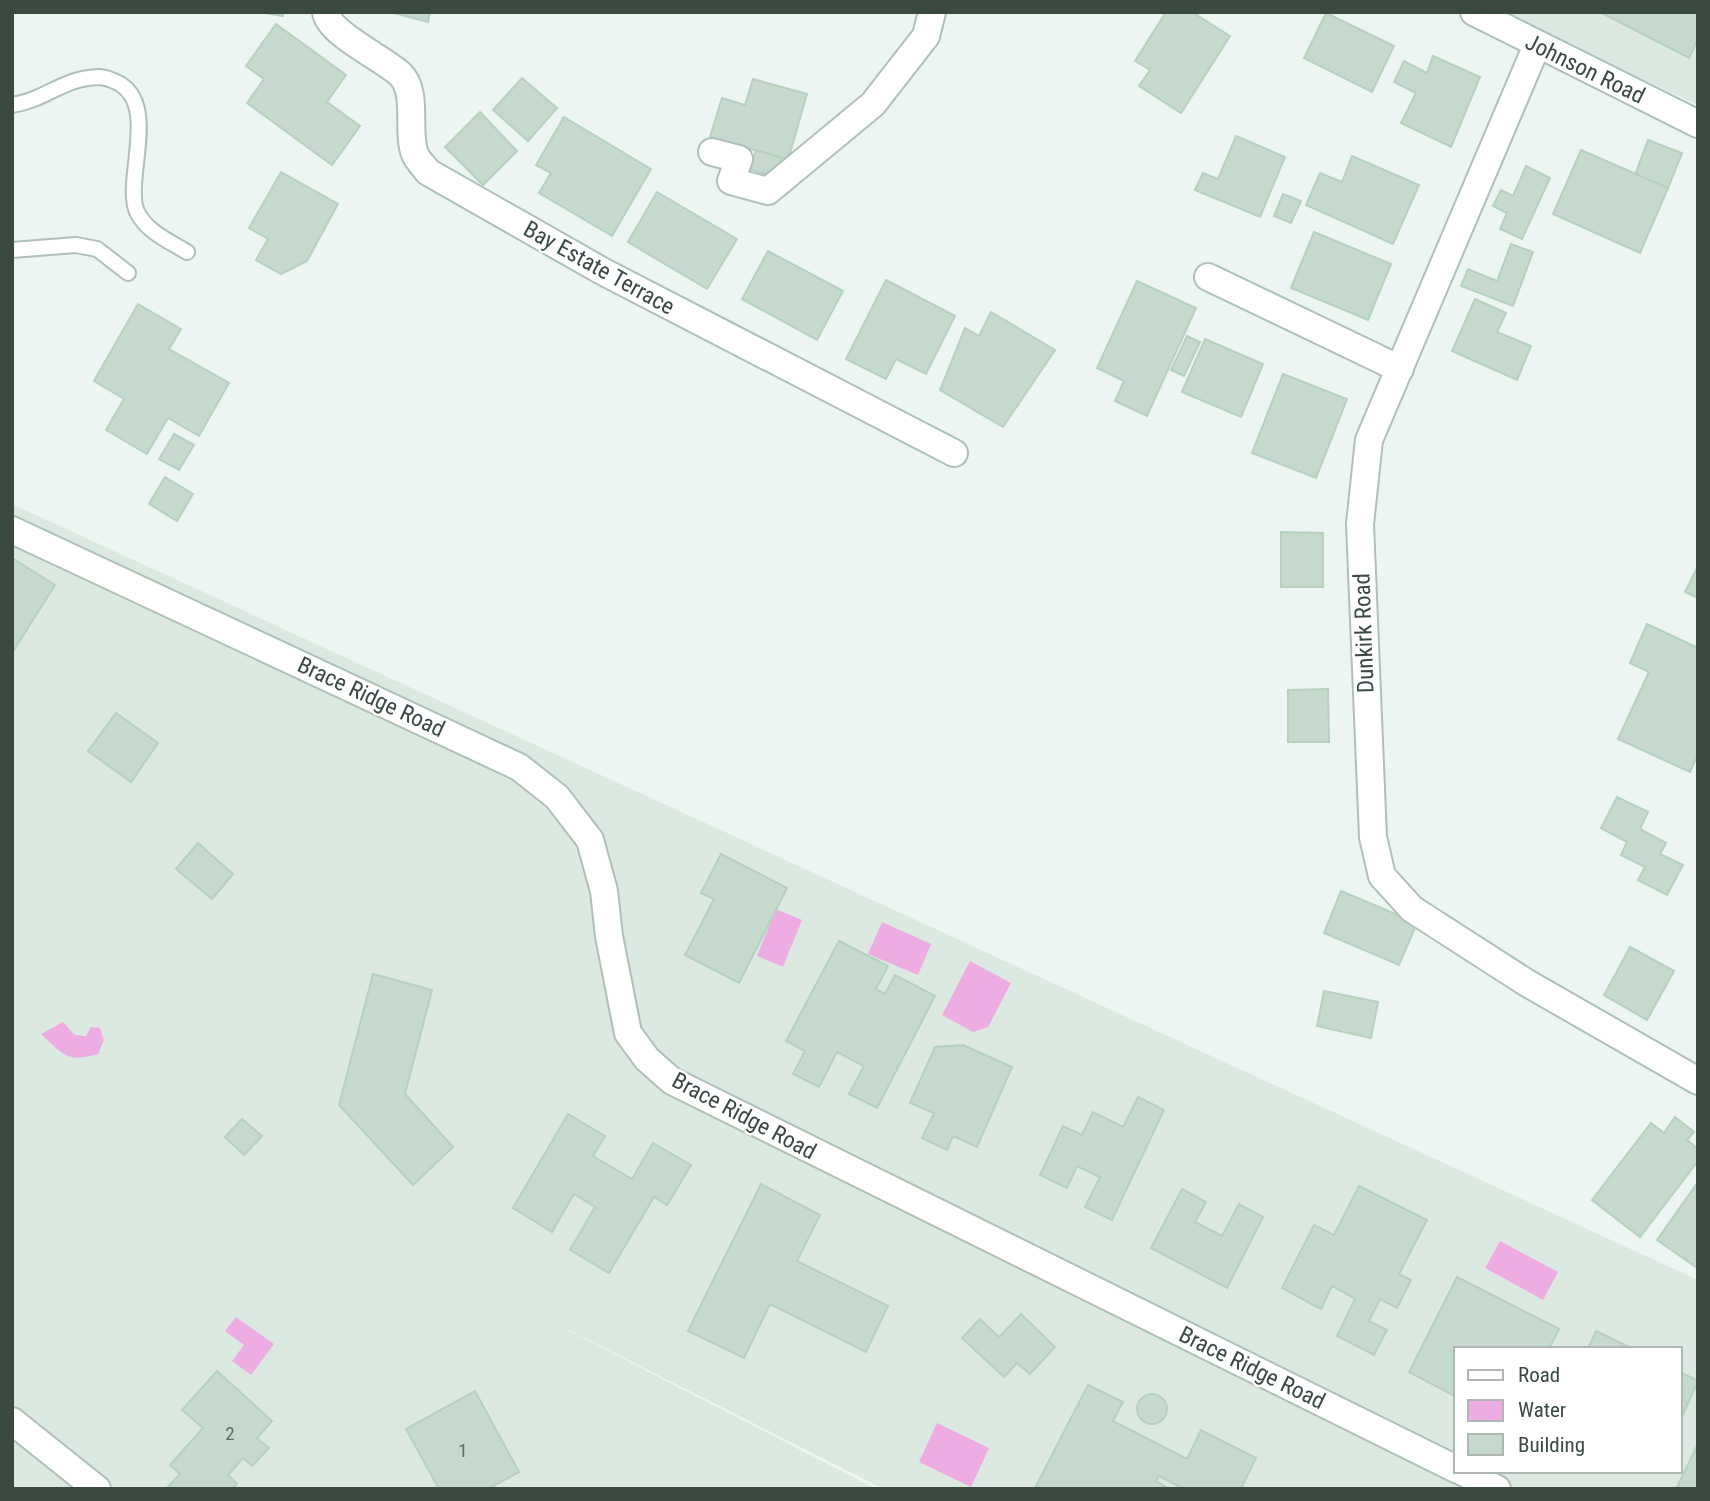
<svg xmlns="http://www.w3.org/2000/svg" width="1710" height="1501" font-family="'Roboto Condensed',sans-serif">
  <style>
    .residential { fill: #dbe9e1; fill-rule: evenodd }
    .water { fill: #eeade2 }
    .building { fill: #c5dacd; stroke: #b6d1c0; stroke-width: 2 }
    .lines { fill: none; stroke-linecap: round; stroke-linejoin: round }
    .service-casing { stroke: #afc1b6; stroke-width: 18 }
    .minor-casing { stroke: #afc1b6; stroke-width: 30 }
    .service { stroke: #fff; stroke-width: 14 }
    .minor { stroke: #fff; stroke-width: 26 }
    .labels { text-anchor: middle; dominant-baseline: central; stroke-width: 5; stroke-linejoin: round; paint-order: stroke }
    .number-label { font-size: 19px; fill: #5d6e63 }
    .street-label { font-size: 23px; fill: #3a4a40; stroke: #fff }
  </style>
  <rect width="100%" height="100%" fill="#ecf5f1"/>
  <g class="residential">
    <polygon points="1497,12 1698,12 1698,105"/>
    <path d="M12,504l1686,776v209h-814l-373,-188 365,188h-864zM1456,1349h224v122h-224z"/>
  </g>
  <g class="water">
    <polygon points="776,909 802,920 783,967 757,956"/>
    <polygon points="882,922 931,944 918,975 868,954"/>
    <polygon points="970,961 1011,983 988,1027 973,1032 942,1015"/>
    <path d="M63,1022l12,13 11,1 5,-9 9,1 4,12 -6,14c-32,9 -35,0 -57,-20z"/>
    <polygon points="1500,1241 1558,1272 1543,1300 1485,1268"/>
    <polygon points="236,1317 274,1344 251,1375 232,1361 244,1345 225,1331"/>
    <polygon points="937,1423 989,1448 971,1487 919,1462"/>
  </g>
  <g class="building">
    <polygon points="260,12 283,12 283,16"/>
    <polygon points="390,12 430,12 428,22"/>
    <polygon points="1166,12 1192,12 1230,36 1181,113 1139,86 1150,70 1135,61"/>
    <polygon points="1600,12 1698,12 1698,39 1689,58"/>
    <polygon points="1326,13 1394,46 1372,92 1304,58"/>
    <polygon points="276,24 346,75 327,102 360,126 332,165 247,103 264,79 246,66"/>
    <polygon points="1433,56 1480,77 1451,147 1401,123 1416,93 1394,82 1404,61 1427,73"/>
    <polygon points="522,78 557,108 528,141 493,110"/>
    <polygon points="753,79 807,94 788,160 710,137 722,98 745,105"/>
    <polygon points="480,112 517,151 483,185 445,147"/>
    <polygon points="564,117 651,169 612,236 539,193 551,173 536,165"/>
    <polygon points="1236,136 1285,157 1260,217 1195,190 1203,173 1218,179"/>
    <polygon points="1648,140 1682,153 1668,188 1635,175"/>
    <polygon points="756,150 785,159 779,178 750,169"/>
    <polygon points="1581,150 1668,188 1640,253 1553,214"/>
    <polygon points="1352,156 1419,185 1393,244 1306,205 1320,173 1342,182"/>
    <polygon points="1526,166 1550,178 1522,239 1500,229 1507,213 1493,206 1501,190 1513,196"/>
    <polygon points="281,172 338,204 307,261 281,274 256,260 268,239 249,228"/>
    <polygon points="657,192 737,239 707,289 628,242"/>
    <polygon points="1283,194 1301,201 1291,223 1274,216"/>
    <polygon points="1314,232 1391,264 1368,320 1291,288"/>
    <polygon points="1511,244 1533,252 1513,306 1461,286 1468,269 1497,281"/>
    <polygon points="768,251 843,291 817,340 742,299"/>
    <polygon points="886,280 955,316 926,374 896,359 886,379 846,359"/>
    <polygon points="1137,281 1196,308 1147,416 1115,401 1124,381 1097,368"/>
    <polygon points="1475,299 1506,313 1497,332 1531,346 1517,380 1452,351"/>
    <polygon points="138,304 181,329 169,349 229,383 199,436 168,418 147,454 106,430 124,399 94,381"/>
    <polygon points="991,312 1055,350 1003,427 940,390 965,328 979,336"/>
    <polygon points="1187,336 1200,342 1184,376 1171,370"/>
    <polygon points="1205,339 1263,364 1241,417 1182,392"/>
    <polygon points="1283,374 1347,399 1316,478 1252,453"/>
    <polygon points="174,434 194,445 179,470 159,459"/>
    <polygon points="165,477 193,494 177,521 149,504"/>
    <polygon points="1281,532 1323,533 1323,587 1281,587"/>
    <polygon points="12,558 55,585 12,653"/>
    <polygon points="1698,566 1698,598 1685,592"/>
    <polygon points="1647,624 1698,648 1698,754 1690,772 1618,739 1649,672 1630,663"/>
    <polygon points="1328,689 1329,742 1288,742 1288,690"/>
    <polygon points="116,713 158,743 131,782 88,751"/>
    <polygon points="1617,797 1648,812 1640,829 1666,843 1660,854 1683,865 1667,895 1638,880 1645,867 1621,855 1627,842 1601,828"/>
    <polygon points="198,843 233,874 212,899 176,869"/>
    <polygon points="721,854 787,888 739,983 685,955 714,899 701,893"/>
    <polygon points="1341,891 1417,923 1399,965 1324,933"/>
    <polygon points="839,941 888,966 876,989 885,994 895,975 935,996 877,1108 849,1094 864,1066 837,1052 819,1087 793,1074 805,1051 786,1041"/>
    <polygon points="1630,947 1674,971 1647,1020 1604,995"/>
    <polygon points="373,974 432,990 405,1094 453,1147 413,1185 339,1105"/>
    <polygon points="1324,991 1378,1002 1371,1038 1317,1026"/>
    <polygon points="963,1045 1012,1067 977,1147 953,1136 947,1150 922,1138 934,1113 910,1103 935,1047"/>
    <polygon points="1138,1097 1164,1110 1112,1220 1085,1207 1100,1177 1077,1166 1067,1188 1040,1175 1063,1126 1082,1135 1093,1112 1123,1127"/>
    <polygon points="568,1114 605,1136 593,1156 632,1179 653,1143 691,1165 667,1205 654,1197 609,1273 570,1250 595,1207 574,1194 552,1232 513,1208"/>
    <polygon points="1675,1117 1694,1132 1687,1140 1698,1149 1698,1161 1640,1237 1592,1200 1651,1123 1664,1133"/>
    <polygon points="242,1119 262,1136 244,1155 225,1137"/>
    <polygon points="1698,1182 1698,1264 1696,1267 1657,1240"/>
    <polygon points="761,1184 820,1215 797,1261 888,1306 866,1352 770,1304 744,1358 688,1331"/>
    <polygon points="1359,1186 1427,1220 1399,1274 1411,1280 1397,1308 1380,1299 1369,1321 1387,1330 1374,1355 1337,1336 1355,1299 1332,1286 1321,1309 1282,1288 1314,1225 1334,1235"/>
    <polygon points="1182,1189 1206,1202 1195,1222 1222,1236 1239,1204 1263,1217 1227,1288 1151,1248"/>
    <polygon points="1457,1277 1559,1329 1549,1349 1456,1349 1455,1396 1409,1372"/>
    <polygon points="1021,1314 1055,1347 1030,1374 1017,1363 1004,1377 962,1338 980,1319 999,1337"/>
    <polygon points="1596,1331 1633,1349 1588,1349"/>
    <polygon points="217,1371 272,1421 257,1438 269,1448 252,1466 243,1458 228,1475 237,1484 232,1489 166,1489 180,1474 170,1465 203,1428 182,1410"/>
    <polygon points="1680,1372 1698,1381 1680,1421"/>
    <polygon points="1088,1385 1123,1402 1113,1421 1187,1459 1201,1430 1256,1458 1241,1489 1184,1489 1159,1476 1156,1481 1169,1489 1041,1489 1036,1486"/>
    <polygon points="475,1391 519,1472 488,1489 439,1489 406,1429"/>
    <circle cx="1152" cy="1409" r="15"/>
    <polygon points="1698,1444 1698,1489 1676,1489"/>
  </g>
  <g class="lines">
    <defs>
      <g id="service">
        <path d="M12,105c34,-5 50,-27 87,-28 6,0 10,2 15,4 48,19 9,99 23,131 10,20 32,29 50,40"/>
        <polyline points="12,250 76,245 97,249 128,273"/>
      </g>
      <g id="minor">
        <path d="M326,12c2,21 58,47 74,62 19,18 6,58 15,80 2,6 9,12 13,18l174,99 352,182"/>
        <polyline points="1474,12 1698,124"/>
        <polyline points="1537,45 1369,440 1360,524 1373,837 1382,876 1412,909 1527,983 1698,1081"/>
        <polyline points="712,152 739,159 731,181 768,191 873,104 926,36 932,12"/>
        <polyline points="1208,277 1400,369"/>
        <polyline points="12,530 519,767 557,797 590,840 604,891 609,936 628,1033 647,1059 672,1081 1456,1469"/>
        <polyline points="12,1421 97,1489"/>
        <polyline points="1461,1471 1497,1489"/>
      </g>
    </defs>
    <use href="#service" class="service-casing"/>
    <use href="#minor" class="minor-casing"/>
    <use href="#service" class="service"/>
    <use href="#minor" class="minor"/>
  </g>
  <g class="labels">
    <g class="number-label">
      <text x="230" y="1433">2</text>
      <text x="463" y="1450">1</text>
    </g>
    <g class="street-label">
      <text transform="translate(1585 69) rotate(26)">Johnson Road</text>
      <text transform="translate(599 268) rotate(29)">Bay Estate Terrace</text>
      <text transform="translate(1364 633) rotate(-92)">Dunkirk Road</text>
      <text transform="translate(371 697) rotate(25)">Brace Ridge Road</text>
      <text transform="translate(744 1116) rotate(28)">Brace Ridge Road</text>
      <text transform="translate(1252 1368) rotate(26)">Brace Ridge Road</text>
    </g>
  </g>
  <rect width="1710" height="1501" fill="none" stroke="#3a4a40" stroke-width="28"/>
  <rect x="1454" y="1347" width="228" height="126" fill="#ffffff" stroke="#b0b7b3" stroke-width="2"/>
  <rect x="1468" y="1370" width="35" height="10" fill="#ffffff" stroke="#b0b7b3" stroke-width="2"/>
  <text x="1518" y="1382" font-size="21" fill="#3a4a40">Road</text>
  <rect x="1468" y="1400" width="35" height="21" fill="#eeade2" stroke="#b0b7b3" stroke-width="2"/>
  <text x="1518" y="1417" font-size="21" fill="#3a4a40">Water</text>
  <rect x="1468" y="1434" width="35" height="21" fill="#c5dacd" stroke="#b0b7b3" stroke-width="2"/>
  <text x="1518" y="1452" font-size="21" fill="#3a4a40">Building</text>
</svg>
